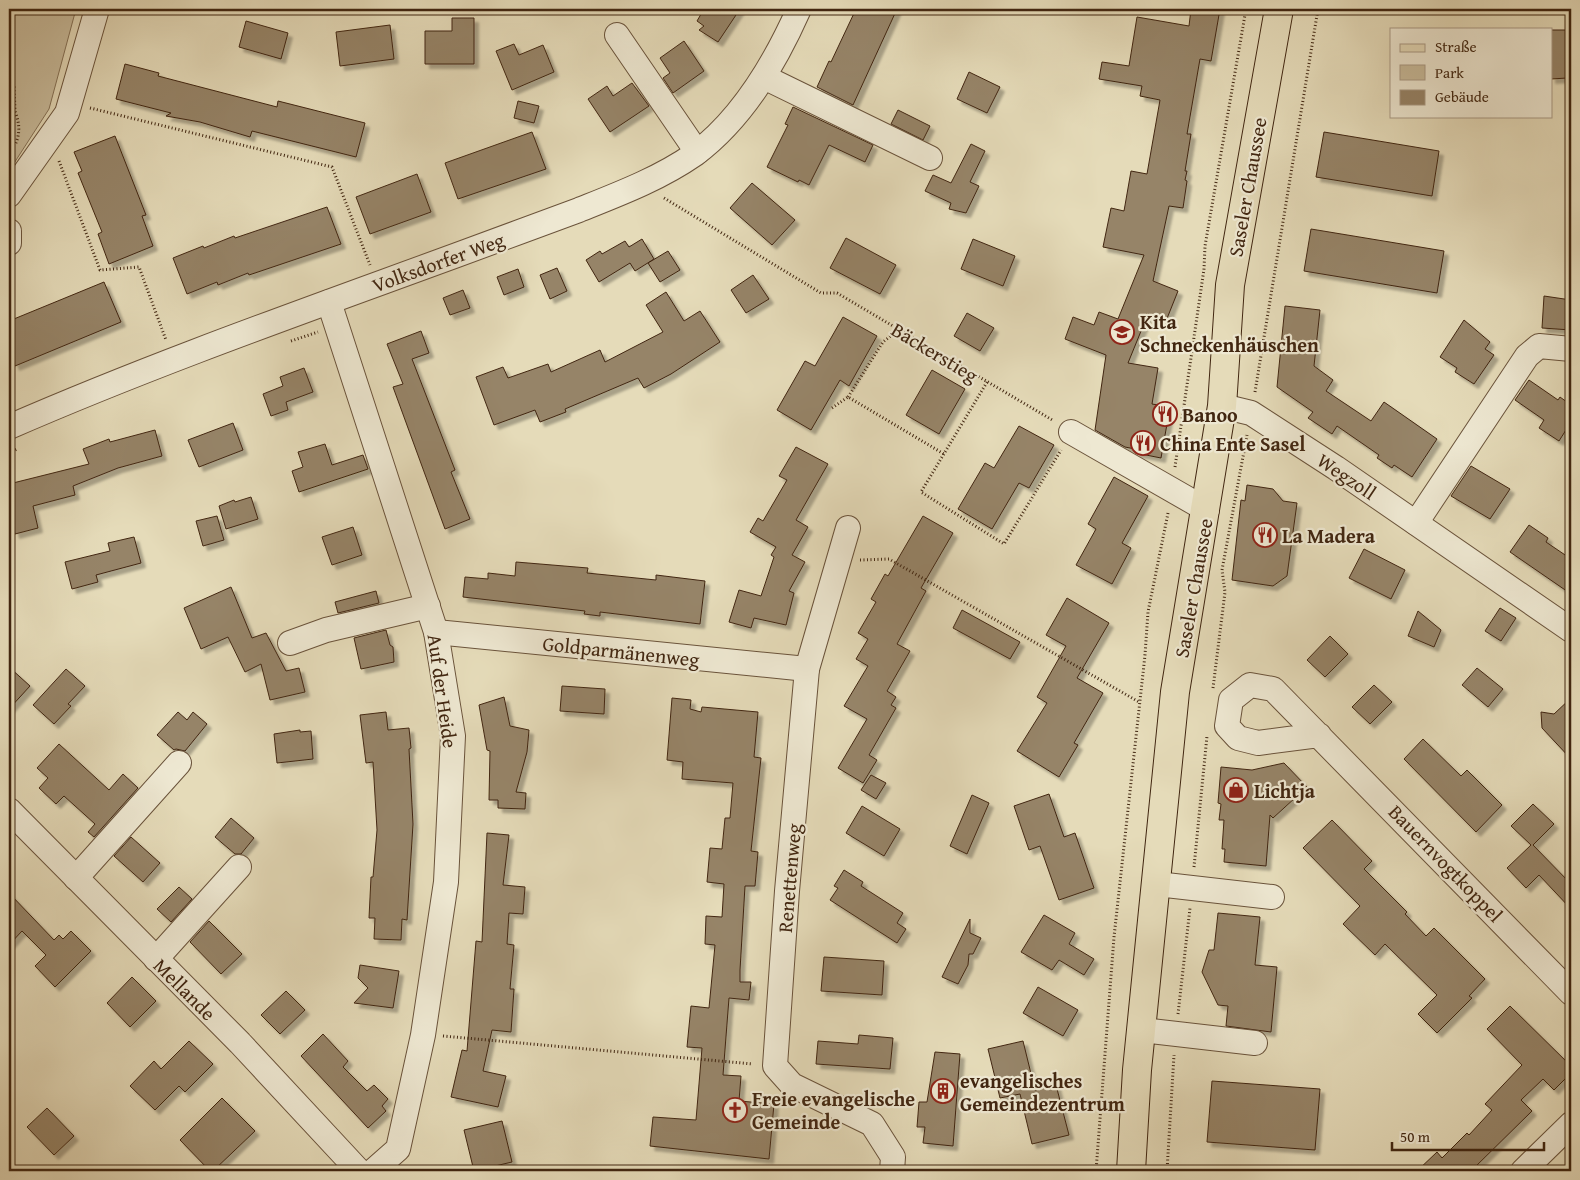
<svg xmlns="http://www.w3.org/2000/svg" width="1580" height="1180" font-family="'Gentium Book Plus',serif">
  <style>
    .green { fill: #c9bc9c; stroke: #857156 }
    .building { fill: #968468; stroke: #412611; filter: url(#shadow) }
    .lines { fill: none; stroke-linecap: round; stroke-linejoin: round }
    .minor-casing { stroke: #6a533b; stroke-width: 26 }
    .major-casing { stroke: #412611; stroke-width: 30 }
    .path { stroke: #412611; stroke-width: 3; stroke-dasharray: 1 2.5; stroke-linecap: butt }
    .minor { stroke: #eee8d2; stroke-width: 24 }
    .major { stroke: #e5dbb9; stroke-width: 28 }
    .labels { text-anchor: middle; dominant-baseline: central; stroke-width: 4.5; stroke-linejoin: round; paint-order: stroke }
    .street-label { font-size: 20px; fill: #412611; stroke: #eee8d2 }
    .poi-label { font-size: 20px; font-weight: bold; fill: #412611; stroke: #eee8d2; text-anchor: start }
  </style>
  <defs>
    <filter id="shadow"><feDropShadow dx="4.5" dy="4.5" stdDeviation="1" flood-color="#0004"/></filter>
  </defs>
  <rect width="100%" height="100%" fill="#e5dbb9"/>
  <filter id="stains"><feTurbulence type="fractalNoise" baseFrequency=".004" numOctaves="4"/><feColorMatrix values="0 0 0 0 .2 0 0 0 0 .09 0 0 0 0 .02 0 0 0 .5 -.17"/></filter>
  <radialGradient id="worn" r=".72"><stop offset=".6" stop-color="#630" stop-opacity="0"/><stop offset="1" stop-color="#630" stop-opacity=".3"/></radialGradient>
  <polygon class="green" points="9,9 76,9 49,109 9,171"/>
  <g class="building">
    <polygon points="704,9 740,9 718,42 699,30 704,26 697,21"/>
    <polygon points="856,9 897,9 853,105 817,87 829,61 831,62"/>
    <polygon points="1191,9 1220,9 1211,61 1200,59 1187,134 1191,134 1185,171 1187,171 1185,180 1187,181 1183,208 1169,206 1153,281 1178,291 1166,321 1148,314 1128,363 1158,368 1152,404 1170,407 1161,458 1136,453 1135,449 1125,447 1095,430 1106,355 1065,339 1073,317 1094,325 1099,312 1118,319 1144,255 1103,247 1111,208 1124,211 1131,171 1147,174 1160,100 1140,96 1142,86 1099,79 1102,62 1129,66 1137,17 1189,26"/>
    <polygon points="452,18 474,18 474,64 425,64 425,31 452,31"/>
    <polygon points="246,21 288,33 281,59 239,47"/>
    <polygon points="390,25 394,59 340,66 336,32"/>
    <polygon points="1551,30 1566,30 1567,78 1551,79"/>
    <polygon points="684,41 704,71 673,93 663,78 670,73 660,58"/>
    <polygon points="514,44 519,55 543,45 554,72 512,90 496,51"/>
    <polygon points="125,64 159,73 158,76 277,107 278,101 365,123 356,157 252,131 250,137 200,122 166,116 171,113 116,99"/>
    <polygon points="969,72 1000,87 987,113 957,99"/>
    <polygon points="632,83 649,106 610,132 588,99 607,86 613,96"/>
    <polygon points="518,101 539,106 534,123 514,118"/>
    <polygon points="793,107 873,145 865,162 829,145 809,185 799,180 798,182 767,167 788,125 785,124"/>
    <polygon points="898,110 930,126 923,140 891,124"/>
    <polygon points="532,132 546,169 458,199 445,163"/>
    <polygon points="1324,132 1439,151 1432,196 1316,177"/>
    <polygon points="115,136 146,215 142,216 153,246 109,264 98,234 102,232 78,173 82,171 74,152"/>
    <polygon points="971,144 985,151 970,182 979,186 966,213 949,209 951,203 925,191 933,175 951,183"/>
    <polygon points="417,174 431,212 370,234 356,197"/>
    <polygon points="752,183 795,220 772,245 730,208"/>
    <polygon points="327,207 341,244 249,275 248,273 218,285 217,282 187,294 173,258 203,246 204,248 234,236 235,238"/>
    <polygon points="1311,229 1444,251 1437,293 1304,271"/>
    <polygon points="846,238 896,265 880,294 830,268"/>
    <polygon points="642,239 654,259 635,271 630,263 599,282 586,260 600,251 602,254 625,241 629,247"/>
    <polygon points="973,239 1015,256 1003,286 961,269"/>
    <polygon points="668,251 680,270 660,282 648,263"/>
    <polygon points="557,268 567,291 550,299 540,275"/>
    <polygon points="518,269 524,287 504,295 497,277"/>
    <polygon points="753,275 769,299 746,313 731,290"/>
    <polygon points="104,282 121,322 15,366 9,351 9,321"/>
    <polygon points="463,290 470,308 450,315 443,298"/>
    <polygon points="666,292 684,321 700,311 720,342 671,374 644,388 638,378 565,409 566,412 540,422 535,410 494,425 476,377 503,367 508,378 548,364 551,372 600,350 605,362 663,332 646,305"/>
    <polygon points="1544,296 1571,300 1571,330 1542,328"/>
    <polygon points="1285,306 1320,310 1314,366 1333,380 1326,391 1371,421 1384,402 1437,439 1412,477 1394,465 1392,468 1377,458 1379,455 1337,426 1332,434 1308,418 1313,412 1277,387"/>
    <polygon points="967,313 994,328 980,351 954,336"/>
    <polygon points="843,317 877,336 849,386 840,380 811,430 777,410 805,361 815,366"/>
    <polygon points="1464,320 1490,342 1485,349 1494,355 1474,384 1455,372 1457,368 1440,357"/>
    <polygon points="421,331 429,353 412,359 455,470 451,472 470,519 445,529 393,387 403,384 387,344"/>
    <polygon points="304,368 313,392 286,402 288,410 271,416 263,394 283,386 280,377"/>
    <polygon points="932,370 965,389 939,434 906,415"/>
    <polygon points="1529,380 1558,400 1560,397 1571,405 1571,422 1559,441 1539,428 1544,420 1515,400"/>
    <polygon points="233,423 243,450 199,467 188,440"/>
    <polygon points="1019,426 1054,445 1029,488 1019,483 992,529 958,509 985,463 994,468"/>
    <polygon points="155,430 162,456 118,468 73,486 75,495 33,506 38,528 15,534 9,509 9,484 89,464 83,449 109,439 110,442"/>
    <polygon points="325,444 332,465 363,455 368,469 299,492 292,471 303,467 298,452"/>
    <polygon points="796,447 828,464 796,520 808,527 792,555 805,562 789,591 794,593 786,625 754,618 751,628 729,622 739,590 761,596 774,557 771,555 776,547 750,532 758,518 763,521 787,480 779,476"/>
    <polygon points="1471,466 1510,489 1490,519 1451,496"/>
    <polygon points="1114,477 1148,496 1122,543 1131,548 1112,584 1076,565 1096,529 1088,524"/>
    <polygon points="1247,485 1273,489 1283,501 1297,503 1287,576 1273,586 1232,580 1241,500 1245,501"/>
    <polygon points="251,497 258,519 226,529 219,506 234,500 235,502"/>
    <polygon points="217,516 224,540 203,546 196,521"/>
    <polygon points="923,516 953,533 921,588 926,591 897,644 910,651 887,691 896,697 891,705 896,708 869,755 877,760 863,783 838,768 867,719 844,706 868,666 856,659 868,639 858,633 876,602 871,599 885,574 888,576"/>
    <polygon points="1529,525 1548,538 1546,542 1571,559 1571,594 1510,552"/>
    <polygon points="353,527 362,555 332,565 322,537"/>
    <polygon points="134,537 141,563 96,575 98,582 72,589 65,562 110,551 108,543"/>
    <polygon points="1364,549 1405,570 1391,599 1349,578"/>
    <polygon points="516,562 588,568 587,573 656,580 656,575 705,581 700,624 600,612 600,616 584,614 585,611 463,597 465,577 488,579 488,573 515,576"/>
    <polygon points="231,587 252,638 266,633 286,671 299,668 305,692 270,700 261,664 245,672 228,637 201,649 184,608"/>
    <polygon points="376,591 379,603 338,613 335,602"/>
    <polygon points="1067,598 1109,623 1077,678 1103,693 1074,743 1078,745 1059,777 1017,751 1047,703 1037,697 1066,646 1046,635"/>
    <polygon points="1500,608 1516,618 1501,641 1485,631"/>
    <polygon points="962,610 1020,642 1010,659 953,628"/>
    <polygon points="1418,611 1441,630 1434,647 1408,636"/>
    <polygon points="386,630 390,645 393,647 394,662 361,669 354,638"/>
    <polygon points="1330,636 1348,654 1325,677 1307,660"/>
    <polygon points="9,667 30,686 9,709"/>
    <polygon points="1477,668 1503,689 1488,707 1462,685"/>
    <polygon points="66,669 85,686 68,704 71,706 54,724 33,705"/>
    <polygon points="1374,685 1392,702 1370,724 1352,707"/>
    <polygon points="562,686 605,689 604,714 560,711"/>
    <polygon points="504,697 510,726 529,730 527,752 516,792 526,793 525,809 498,808 498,800 489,800 490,751 487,750 479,705"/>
    <polygon points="672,698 691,700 690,709 701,712 702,707 758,712 754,757 761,758 751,851 758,852 755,886 745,886 740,970 740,982 751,982 749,1000 729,998 723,1075 741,1076 739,1101 774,1104 769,1159 650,1146 653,1117 696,1120 702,1048 687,1047 691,1006 709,1008 715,945 705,944 706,916 722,917 724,884 707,882 710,848 722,849 725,818 730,818 733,783 682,779 683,762 667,760"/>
    <polygon points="1571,698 1571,759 1542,728 1541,712 1554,714"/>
    <polygon points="178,712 187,720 193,712 207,724 185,751 176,749 174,750 157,735"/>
    <polygon points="386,712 388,730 409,728 411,748 409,749 413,824 407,920 402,919 401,940 374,939 375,918 369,918 371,877 373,877 377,830 373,762 366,763 360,715"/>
    <polygon points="300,730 300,732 311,731 313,759 277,763 274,734"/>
    <polygon points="1423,739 1461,776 1467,770 1502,805 1476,832 1404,759"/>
    <polygon points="59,744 109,790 123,774 138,788 94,837 88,832 95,824 64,796 56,804 39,788 48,778 37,768"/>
    <polygon points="1284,763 1307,787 1273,818 1270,815 1266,866 1224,862 1225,849 1222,849 1224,820 1219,820 1221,804 1218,803 1221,767 1252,770"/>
    <polygon points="871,775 886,783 876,799 861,790"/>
    <polygon points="1049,794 1064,837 1075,833 1094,888 1059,900 1040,846 1029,850 1014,806"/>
    <polygon points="972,795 989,803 967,854 950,846"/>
    <polygon points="1533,804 1554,824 1533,845 1571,884 1571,909 1539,875 1526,888 1507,868 1531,845 1511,826"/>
    <polygon points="862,806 900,829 884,856 846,833"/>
    <polygon points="231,818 254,838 241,854 235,854 215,837"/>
    <polygon points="1332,820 1372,861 1364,869 1407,912 1405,914 1426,936 1434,928 1485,979 1469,996 1472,998 1437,1033 1418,1014 1437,995 1385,944 1375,955 1343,924 1360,906 1303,848"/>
    <polygon points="487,833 509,835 503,885 525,887 523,914 509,913 507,944 514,945 510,989 514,989 511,1032 492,1030 483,1071 506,1076 498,1107 451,1097 462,1050 467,1051 476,941 482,942"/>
    <polygon points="131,837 160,863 143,882 114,856"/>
    <polygon points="844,870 863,882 861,886 903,913 897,923 906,929 897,943 830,900 838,888 834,886"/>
    <polygon points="179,887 192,899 171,922 157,909"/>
    <polygon points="9,893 54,940 59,935 63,939 71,931 91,951 55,987 35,966 46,955 22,931 9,945"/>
    <polygon points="1218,913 1260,917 1255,965 1277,967 1271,1032 1226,1026 1228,1006 1218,1005 1202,972 1209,950 1214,950"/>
    <polygon points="1044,915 1075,933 1069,944 1094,959 1084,975 1059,960 1052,970 1021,952"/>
    <polygon points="970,919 970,933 981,938 973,954 969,954 968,965 958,984 942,977"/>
    <polygon points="209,921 242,954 221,974 190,942"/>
    <polygon points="824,957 884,961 882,995 821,991"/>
    <polygon points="360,965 399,971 393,1008 354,1003 368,988 358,978"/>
    <polygon points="132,977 156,1001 130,1027 107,1003"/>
    <polygon points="1038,987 1078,1010 1063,1036 1023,1013"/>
    <polygon points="286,991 305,1010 280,1034 261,1015"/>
    <polygon points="1510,1006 1571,1066 1571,1073 1554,1090 1543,1079 1521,1100 1532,1111 1471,1171 1417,1171 1437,1152 1442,1158 1467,1133 1469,1135 1492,1110 1485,1104 1522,1065 1487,1029"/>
    <polygon points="323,1034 348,1061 343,1067 367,1091 374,1085 388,1099 382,1106 386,1111 368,1128 301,1056"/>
    <polygon points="859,1035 893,1038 890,1069 816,1064 818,1041 858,1044"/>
    <polygon points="189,1041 213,1064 185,1092 179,1086 155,1110 130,1086 154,1061 161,1069"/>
    <polygon points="1023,1041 1035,1090 1056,1085 1069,1135 1032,1144 1020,1094 1000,1098 988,1049"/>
    <polygon points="935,1052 960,1054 953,1146 923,1143 925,1127 917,1127 919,1102 927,1102"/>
    <polygon points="1212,1081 1320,1089 1315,1150 1207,1142"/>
    <polygon points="222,1098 255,1131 213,1171 210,1171 180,1140"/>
    <polygon points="47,1108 74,1136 54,1155 27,1127"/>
    <polygon points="502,1121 512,1162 474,1171 464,1130"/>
  </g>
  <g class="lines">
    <defs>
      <g id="minor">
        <polyline points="617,35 697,152"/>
        <polyline points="764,77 930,158"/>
        <polyline points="9,195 67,113 97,9"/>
        <polyline points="9,231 9,243"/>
        <polyline points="329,302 436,632 453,736 446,882 423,1035 398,1149 373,1171"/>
        <polyline points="1222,406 1251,413 1336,468 1571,630"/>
        <path d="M9,427c147,-64 298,-117 448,-172 41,-15 81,-30 122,-45 40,-16 80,-31 116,-56 48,-36 80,-91 104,-145"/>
        <polyline points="1071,432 1207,510"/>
        <polyline points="1416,523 1527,356 1539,346 1571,349"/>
        <polyline points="848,528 807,669 787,891 775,1066 792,1085 872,1124 893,1157 892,1171"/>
        <polyline points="436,632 807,669"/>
        <polyline points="290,643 326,630 428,606"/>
        <polyline points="1319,735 1258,743 1238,738 1227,726 1231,700 1250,685 1273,689 1571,993"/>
        <polyline points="9,810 240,1043 359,1171"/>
        <polyline points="76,878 179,763"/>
        <polyline points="1157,884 1272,897"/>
        <polyline points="156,959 239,867"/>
        <polyline points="1142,1030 1255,1043"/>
        <polyline points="1523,1171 1571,1124"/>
      </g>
      <polyline id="major" points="1131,1171 1137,1070 1175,692 1222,406 1230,285 1279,9"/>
    </defs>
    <use href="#minor" class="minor-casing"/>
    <use href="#major" class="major-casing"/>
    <g class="path">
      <polyline points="9,70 14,87 15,110"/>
      <path d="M9,99c8,15 14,29 6,46"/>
      <polyline points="90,108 332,167 370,265"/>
      <polyline points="59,161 100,270 139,267 166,340"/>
      <polyline points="664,198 821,293 837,293 1054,421"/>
      <polyline points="291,341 318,332"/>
      <polyline points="987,382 921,492 1004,544 1061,450"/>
      <polyline points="1255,392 1318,9"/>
      <polyline points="848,397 883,342 898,330"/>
      <polyline points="832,408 848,397 944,454"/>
      <polyline points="9,453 17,449"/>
      <polyline points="1175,467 1204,269 1205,246 1246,9"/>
      <polyline points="860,560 889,559 1139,702"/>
      <polyline points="1213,688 1225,592 1222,570 1247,435"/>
      <polyline points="1194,867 1207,736"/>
      <polyline points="1178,1014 1190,908"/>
      <polyline points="443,1036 753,1064"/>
      <polyline points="1096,1171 1114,937 1145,655 1148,612 1168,513"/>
      <polyline points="1167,1171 1174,1055"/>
    </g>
    <use href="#minor" class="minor"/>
    <use href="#major" class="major"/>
  </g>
  <defs>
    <symbol id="school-ring" viewBox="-11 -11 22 22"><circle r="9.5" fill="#eee8d2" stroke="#8f2418" stroke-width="1.5"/><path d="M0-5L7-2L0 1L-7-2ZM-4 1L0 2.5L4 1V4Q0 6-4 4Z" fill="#8f2418"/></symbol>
    <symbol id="restaurant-ring" viewBox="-11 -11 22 22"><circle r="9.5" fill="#eee8d2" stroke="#8f2418" stroke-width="1.5"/><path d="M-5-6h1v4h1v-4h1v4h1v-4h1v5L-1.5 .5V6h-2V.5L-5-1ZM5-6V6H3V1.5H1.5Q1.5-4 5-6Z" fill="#8f2418"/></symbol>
    <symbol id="shop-ring" viewBox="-11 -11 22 22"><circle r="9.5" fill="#eee8d2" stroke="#8f2418" stroke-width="1.5"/><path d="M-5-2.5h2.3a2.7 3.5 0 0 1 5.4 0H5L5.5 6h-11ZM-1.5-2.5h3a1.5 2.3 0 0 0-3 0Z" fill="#8f2418"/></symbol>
    <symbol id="building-ring" viewBox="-11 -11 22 22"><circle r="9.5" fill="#eee8d2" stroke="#8f2418" stroke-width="1.5"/><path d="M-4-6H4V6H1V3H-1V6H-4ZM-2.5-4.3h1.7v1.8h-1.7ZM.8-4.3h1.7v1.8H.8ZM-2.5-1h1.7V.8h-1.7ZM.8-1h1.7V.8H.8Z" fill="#8f2418"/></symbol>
    <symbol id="church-ring" viewBox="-11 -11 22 22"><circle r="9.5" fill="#eee8d2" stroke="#8f2418" stroke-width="1.5"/><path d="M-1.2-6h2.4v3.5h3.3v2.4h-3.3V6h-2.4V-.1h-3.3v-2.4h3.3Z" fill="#8f2418"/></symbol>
  </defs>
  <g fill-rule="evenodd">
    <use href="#school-ring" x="1108" y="318" width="28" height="28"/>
    <use href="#restaurant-ring" x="1151" y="400" width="28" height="28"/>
    <use href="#restaurant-ring" x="1129" y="429" width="28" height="28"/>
    <use href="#restaurant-ring" x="1251" y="521" width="28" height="28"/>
    <use href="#shop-ring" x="1222" y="776" width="28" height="28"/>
    <use href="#building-ring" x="929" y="1077" width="28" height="28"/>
    <use href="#church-ring" x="721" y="1096" width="28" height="28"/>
  </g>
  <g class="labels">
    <g class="street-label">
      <text transform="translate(1247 187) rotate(-80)">Saseler Chaussee</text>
      <text transform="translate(438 262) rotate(-20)">Volksdorfer Weg</text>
      <text transform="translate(935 352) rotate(31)">Bäckerstieg</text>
      <text transform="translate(1347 476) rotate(34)">Wegzoll</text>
      <text transform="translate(1193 588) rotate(-80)">Saseler Chaussee</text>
      <text transform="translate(621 651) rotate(6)">Goldparmänenweg</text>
      <text transform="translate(443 691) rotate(82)">Auf der Heide</text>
      <text transform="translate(1446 863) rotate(46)">Bauernvogtkoppel</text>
      <text transform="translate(789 878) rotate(-85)">Renettenweg</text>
      <text transform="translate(185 989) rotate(45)">Mellande</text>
    </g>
    <g class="poi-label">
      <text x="1140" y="321">Kita<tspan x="1140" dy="23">Schneckenhäuschen</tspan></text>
      <text x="1182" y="414">Banoo</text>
      <text x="1160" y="443">China Ente Sasel</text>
      <text x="1282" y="535">La Madera</text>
      <text x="1254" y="790">Lichtja</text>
      <text x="960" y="1080">evangelisches<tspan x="960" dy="23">Gemeindezentrum</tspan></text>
      <text x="752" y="1098">Freie evangelische<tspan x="752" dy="23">Gemeinde</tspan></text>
    </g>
  </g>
  <rect width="1580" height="1180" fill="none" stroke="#e5dbb9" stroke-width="30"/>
  <rect x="10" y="10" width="1560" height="1160" fill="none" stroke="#412611" stroke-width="2.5"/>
  <rect x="15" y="15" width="1550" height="1150" fill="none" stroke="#412611"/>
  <rect x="1390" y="28" width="162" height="90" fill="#eee8d2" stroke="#a99a85"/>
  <rect x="1400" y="44" width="25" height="8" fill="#e5dbb9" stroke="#a99a85"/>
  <text x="1435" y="52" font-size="15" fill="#412611">Straße</text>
  <rect x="1400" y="65" width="25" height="15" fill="#c9bc9c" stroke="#a99a85"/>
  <text x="1435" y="78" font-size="15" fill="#412611">Park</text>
  <rect x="1400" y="90" width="25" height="15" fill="#968468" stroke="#a99a85"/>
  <text x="1435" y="102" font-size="15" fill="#412611">Gebäude</text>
  <path d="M1392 1142v8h152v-8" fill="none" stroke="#412611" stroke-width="2.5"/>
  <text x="1400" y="1142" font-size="15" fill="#412611" stroke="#eee8d2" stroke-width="4" paint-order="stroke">50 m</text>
  <rect width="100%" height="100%" filter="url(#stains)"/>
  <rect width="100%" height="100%" fill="url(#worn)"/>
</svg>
